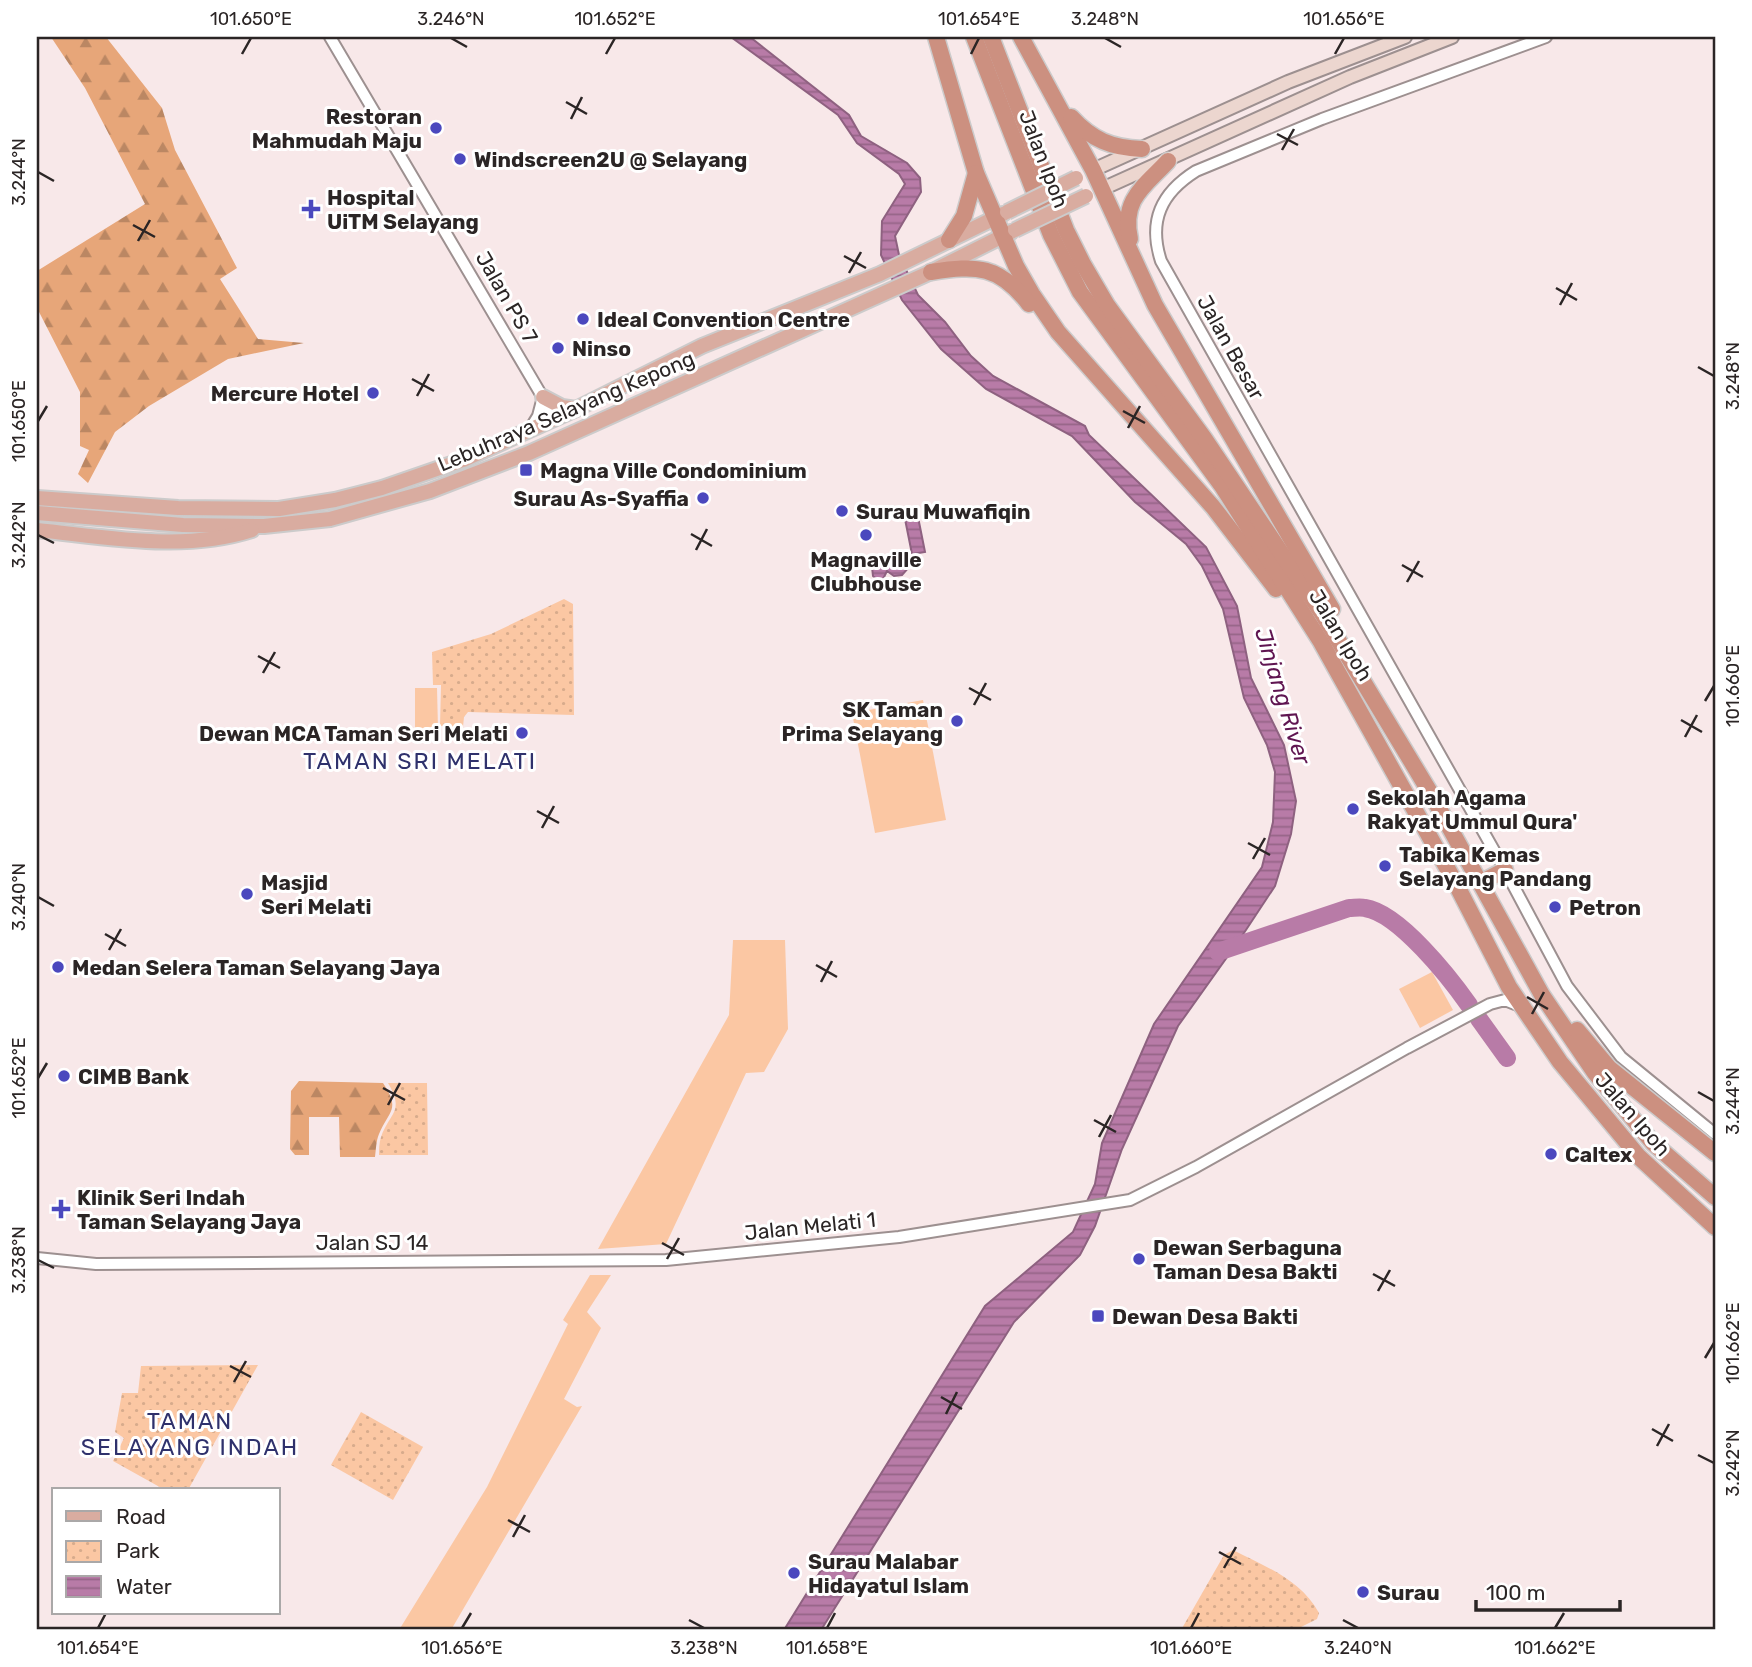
<svg xmlns="http://www.w3.org/2000/svg" width="1752" height="1667" font-family="Rubik,sans-serif">
  <style>
    .grass { fill: #fbc7a3 }
    .forest { fill: url(#forest-firs) }
    .park { fill: url(#park-dots) }
    .water { fill: url(#water-rules); stroke: #8e6180; stroke-width: 2 }
    .lines { fill: none; stroke-linecap: round; stroke-linejoin: round }
    .river { stroke: #b87ba7; stroke-width: 18 }
    .tertiary-casing { stroke: #9d9090; stroke-width: 14 }
    .secondary-casing { stroke: #9d9090; stroke-width: 16 }
    .primary-casing { stroke: #cccbcb; stroke-width: 18 }
    .trunk-casing { stroke: #cccbcb; stroke-width: 19 }
    .tertiary { stroke: #fff; stroke-width: 10 }
    .secondary { stroke: #ecd6cf; stroke-width: 12 }
    .primary { stroke: #d9aca0; stroke-width: 14 }
    .trunk { stroke: #cc9080; stroke-width: 16 }
    .primary-bridge-casing { stroke: #cccbcb; stroke-width: 18; stroke-linecap: butt }
    .primary-bridge { stroke: #d9aca0; stroke-width: 14 }
    .ticks { fill: none; stroke: #2b2525; stroke-width: 2.5 }
    .poi-dot { fill: #4b48be; stroke: #fff; stroke-width: 2.5 }
    .labels { text-anchor: middle; dominant-baseline: central; stroke-width: 6; stroke-linejoin: round; paint-order: stroke }
    .poi-label { font-size: 21px; font-weight: bold; fill: #2b2525; stroke: #fff; text-anchor: start }
    .street-label { font-size: 21px; fill: #2b2525; stroke: #fff }
    .water-label { font-size: 23px; font-style: italic; fill: #5f1551; stroke: #fff }
    .neighbourhood-label { font-size: 23px; letter-spacing: 2px; fill: #2f316c; stroke: #fff }
    .neatline { fill: none; stroke: #2b2525; stroke-width: 2.5 }
    .ticks-label { font-size: 18px; text-anchor: middle; fill: #2b2525 }
  </style>
  <defs>
    <pattern id="forest-firs" width="22" height="20" patternUnits="userSpaceOnUse" patternTransform="scale(1.75)"><rect width="22" height="20" fill="#e7a679"/><path d="M5 1l3.5 6h-7zM16 11l3.5 6h-7z" fill="#bb8763"/></pattern>
    <pattern id="park-dots" width="8" height="8" patternUnits="userSpaceOnUse" patternTransform="scale(1.75)"><rect width="8" height="8" fill="#fbc7a3"/><path d="M2 2h.1M6 6h.1" fill="none" stroke="#d7ab8c" stroke-width="1.8" stroke-linecap="round"/></pattern>
    <pattern id="water-rules" width="6" height="5" patternUnits="userSpaceOnUse" patternTransform="scale(1.75)"><rect width="6" height="5" fill="#b87ba7"/><path d="M0 2.5h6" fill="none" stroke="#966588"/></pattern>
  </defs>
  <rect width="100%" height="100%" fill="#f8e8e9"/>
  <g class="grass">
    <polygon points="415,688 437,688 438,729 415,729"/>
    <polygon points="923,700 946,820 875,833 852,713"/>
    <polygon points="733,940 785,940 788,1029 764,1072 746,1073 666,1244 598,1249 729,1015"/>
    <polygon points="1432,972 1453,1010 1420,1028 1399,989"/>
    <polygon points="590,1275 611,1275 587,1312 601,1328 564,1399 577,1407 582,1406 451,1630 399,1630 487,1487 568,1324 563,1320"/>
  </g>
  <g class="forest">
    <polygon points="51,37 106,37 162,108 175,150 237,268 220,279 258,339 304,343 228,359 149,406 115,432 88,483 78,474 89,450 80,446 80,392 37,308 37,271 145,204 85,88"/>
    <path d="M299,1081l84,2c18,27 6,27 -4,51 -3,7 -3,16 -4,23h-35l-1,-40h-30v38h-14l-5,-6 1,-58z"/>
  </g>
  <g class="park">
    <polygon points="564,599 573,604 574,715 468,712 464,717 463,727 440,726 441,685 433,685 432,652 491,634"/>
    <path d="M388,1083h39l1,72h-49c0,-5 0,-12 2,-18 9,-25 24,-25 7,-54z"/>
    <polygon points="258,1365 188,1490 165,1490 113,1461 124,1438 115,1432 122,1393 138,1393 141,1366"/>
    <polygon points="361,1412 423,1447 393,1500 331,1465"/>
    <path d="M1233,1550c33,17 67,29 86,63l-2,6 -22,11h-114l43,-75z"/>
  </g>
  <g class="water">
    <polygon points="731,37 750,37 849,115 861,136 907,163 920,178 921,192 895,236 899,255 918,295 945,322 971,356 993,376 1085,426 1089,435 1206,547 1237,606 1251,678 1284,745 1296,801 1291,834 1275,886 1240,939 1178,1026 1122,1149 1095,1226 1080,1255 1014,1322 821,1630 784,1630 985,1306 1073,1232 1095,1184 1102,1143 1154,1024 1262,867 1273,822 1275,772 1267,745 1244,698 1223,609 1202,566 1186,544 1135,502 1072,436 986,389 941,349 902,300 881,255 882,221 905,184 899,174 857,143 838,115"/>
    <polygon points="918,517 925,552 912,554 905,519"/>
    <polygon points="899,558 906,560 909,567 902,575 894,576 887,571 883,579 878,580 873,576 872,567 876,561 884,559 893,562"/>
  </g>
  <g class="lines">
    <g class="river">
      <path d="M1218,952l131,-44c5,0 11,-1 16,0 34,5 85,70 104,97"/>
      <polyline points="1479,1019 1507,1058"/>
    </g>
    <defs>
      <g id="tertiary">
        <polyline points="330,37 555,418"/>
        <path d="M1546,37l-224,82 -126,52c-35,22 -48,50 -35,90l344,609 62,116 54,71 94,77"/>
        <polyline points="530,429 538,416 543,397"/>
        <polyline points="37,1258 96,1264 666,1260 899,1237 1130,1200 1196,1167 1407,1048 1490,1004 1505,1000 1520,1006"/>
      </g>
      <g id="secondary">
        <polyline points="1093,170 1288,82 1405,37"/>
        <polyline points="1102,189 1350,77 1452,37"/>
      </g>
      <g id="primary">
        <polyline points="543,397 562,407 576,409"/>
        <polyline points="37,498 178,508 279,509 335,500 382,488 463,460 576,409 702,346 880,274 1003,214"/>
        <polyline points="37,513 183,525 264,526 330,519 430,491 529,453 931,272 1011,232"/>
        <path d="M37,530c70,7 147,22 215,0"/>
      </g>
      <g id="trunk">
        <polyline points="936,37 976,173 1016,266 1032,294 1058,332 1213,507 1276,589"/>
        <polyline points="974,37 1051,235 1080,292 1222,486 1321,642 1456,884 1509,987 1560,1062 1639,1157 1715,1227"/>
        <polyline points="991,37 1066,230 1083,264 1107,305 1204,438 1323,615 1431,794 1542,995 1595,1073 1653,1143 1715,1197"/>
        <polyline points="1021,37 1093,170 1155,305 1332,609"/>
        <path d="M1071,117c21,23 41,31 71,32"/>
        <path d="M1130,239c-9,-40 15,-53 38,-78"/>
        <polyline points="949,240 964,216 976,173"/>
        <path d="M931,272c46,-7 68,-7 98,32"/>
        <polyline points="1480,883 1505,870"/>
        <polyline points="1577,1030 1609,1068 1715,1153"/>
      </g>
    </defs>
    <use href="#tertiary" class="tertiary-casing"/>
    <use href="#secondary" class="secondary-casing"/>
    <use href="#primary" class="primary-casing"/>
    <use href="#trunk" class="trunk-casing"/>
    <use href="#tertiary" class="tertiary"/>
    <use href="#secondary" class="secondary"/>
    <use href="#primary" class="primary"/>
    <use href="#trunk" class="trunk"/>
    <defs>
      <g id="primary-bridge">
        <polyline points="1007,212 1076,178"/>
        <polyline points="1015,230 1086,196"/>
      </g>
    </defs>
    <use href="#primary-bridge" class="primary-bridge-casing"/>
    <use href="#primary-bridge" class="primary-bridge"/>
  </g>
  <path class="ticks" d="M451,38l16,9M1105,38l16,9M242,54l9,-16M606,54l9,-16M971,54l8,-16M1335,54l9,-16M566,102l21,12M571,119l11,-22M1277,134l21,11M1282,150l12,-21M38,172l16,9M133,225l22,12M138,241l12,-21M844,256l22,12M849,273l12,-21M1556,288l21,12M1560,305l12,-22M1698,367l16,9M412,379l22,12M417,396l12,-22M1123,411l22,12M38,421l9,-15M1128,428l12,-22M691,534l21,12M38,535l16,8M696,550l11,-21M1402,565l21,12M1407,582l12,-21M258,656l22,12M263,673l12,-21M969,688l22,12M1705,701l9,-15M974,705l12,-22M1681,720l21,12M1685,737l12,-22M537,811l22,12M542,828l12,-22M1248,843l22,12M1253,859l12,-21M38,897l16,9M105,934l21,12M109,950l12,-21M816,965l21,12M821,982l11,-21M1527,997l21,12M1532,1014l12,-22M38,1078l9,-15M383,1088l22,12M1698,1092l16,9M388,1105l12,-22M1094,1120l22,12M1099,1137l12,-22M662,1243l22,12M667,1259l12,-21M38,1260l16,8M1373,1274l22,12M1378,1291l12,-21M1705,1358l9,-15M230,1366l21,11M234,1382l12,-21M941,1397l21,12M946,1414l11,-22M1652,1429l21,12M1657,1446l12,-22M1698,1455l16,8M508,1520l22,12M513,1537l12,-22M1219,1552l22,12M1224,1568l12,-21M689,1620l15,8M1343,1620l15,8M98,1628l8,-15M462,1628l9,-15M827,1628l8,-15M1191,1628l8,-15M1555,1628l9,-15"/>
  <g class="poi-dot">
    <circle cx="436" cy="128" r="7"/>
    <circle cx="460" cy="159" r="7"/>
    <path d="M307.5 198.5h7v7h7v7h-7v7h-7v-7h-7v-7h7z"/>
    <circle cx="583" cy="319" r="7"/>
    <circle cx="558" cy="348" r="7"/>
    <circle cx="373" cy="393" r="7"/>
    <rect x="519" y="463" width="14" height="14" rx="3.5"/>
    <circle cx="703" cy="498" r="7"/>
    <circle cx="842" cy="511" r="7"/>
    <circle cx="866" cy="535" r="7"/>
    <circle cx="957" cy="721" r="7"/>
    <circle cx="522" cy="733" r="7"/>
    <circle cx="1353" cy="809" r="7"/>
    <circle cx="1385" cy="866" r="7"/>
    <circle cx="247" cy="894" r="7"/>
    <circle cx="1555" cy="907" r="7"/>
    <circle cx="58" cy="967" r="7"/>
    <circle cx="64" cy="1076" r="7"/>
    <circle cx="1551" cy="1154" r="7"/>
    <path d="M57.5 1198.5h7v7h7v7h-7v7h-7v-7h-7v-7h7z"/>
    <circle cx="1139" cy="1259" r="7"/>
    <rect x="1091" y="1309" width="14" height="14" rx="3.5"/>
    <circle cx="794" cy="1573" r="7"/>
    <circle cx="1363" cy="1592" r="7"/>
  </g>
  <g class="labels">
    <g class="poi-label">
      <text x="422" y="116" text-anchor="end">Restoran<tspan x="422" dy="24">Mahmudah Maju</tspan></text>
      <text x="474" y="159">Windscreen2U @ Selayang</text>
      <text x="327" y="197">Hospital<tspan x="327" dy="24">UiTM Selayang</tspan></text>
      <text x="597" y="319">Ideal Convention Centre</text>
      <text x="572" y="348">Ninso</text>
      <text x="359" y="393" text-anchor="end">Mercure Hotel</text>
      <text x="540" y="470">Magna Ville Condominium</text>
      <text x="689" y="498" text-anchor="end">Surau As-Syaffia</text>
      <text x="856" y="511">Surau Muwafiqin</text>
      <text x="866" y="559" text-anchor="middle">Magnaville<tspan x="866" dy="24">Clubhouse</tspan></text>
      <text x="943" y="709" text-anchor="end">SK Taman<tspan x="943" dy="24">Prima Selayang</tspan></text>
      <text x="508" y="733" text-anchor="end">Dewan MCA Taman Seri Melati</text>
      <text x="1367" y="797">Sekolah Agama<tspan x="1367" dy="24">Rakyat Ummul Qura'</tspan></text>
      <text x="1399" y="854">Tabika Kemas<tspan x="1399" dy="24">Selayang Pandang</tspan></text>
      <text x="261" y="882">Masjid<tspan x="261" dy="24">Seri Melati</tspan></text>
      <text x="1569" y="907">Petron</text>
      <text x="72" y="967">Medan Selera Taman Selayang Jaya</text>
      <text x="78" y="1076">CIMB Bank</text>
      <text x="1565" y="1154">Caltex</text>
      <text x="77" y="1197">Klinik Seri Indah<tspan x="77" dy="24">Taman Selayang Jaya</tspan></text>
      <text x="1153" y="1247">Dewan Serbaguna<tspan x="1153" dy="24">Taman Desa Bakti</tspan></text>
      <text x="1112" y="1316">Dewan Desa Bakti</text>
      <text x="808" y="1561">Surau Malabar<tspan x="808" dy="24">Hidayatul Islam</tspan></text>
      <text x="1377" y="1592">Surau</text>
    </g>
    <g class="street-label">
      <text transform="translate(1044 159) rotate(69)">Jalan Ipoh</text>
      <text transform="translate(507 297) rotate(60)">Jalan PS 7</text>
      <text transform="translate(1231 347) rotate(61)">Jalan Besar</text>
      <text transform="translate(566 411) rotate(-23)">Lebuhraya Selayang Kepong</text>
      <text transform="translate(1341 635) rotate(59)">Jalan Ipoh</text>
      <text transform="translate(1633 1114) rotate(49)">Jalan Ipoh</text>
      <text transform="translate(810 1226) rotate(-6)">Jalan Melati 1</text>
      <text x="372" y="1242">Jalan SJ 14</text>
    </g>
    <g class="water-label">
      <text transform="translate(1283 696) rotate(73)">Jinjang River</text>
    </g>
    <g class="neighbourhood-label">
      <text x="420" y="761">TAMAN SRI MELATI</text>
      <text x="190" y="1421">TAMAN<tspan x="190" dy="26">SELAYANG INDAH</tspan></text>
    </g>
  </g>
  <rect width="1752" height="1667" fill="none" stroke="#ffffff" stroke-width="77"/>
  <rect x="52" y="1488" width="228" height="126" fill="#ffffff" stroke="#aaa8a8" stroke-width="2"/>
  <rect x="66" y="1511" width="35" height="10" fill="#d9aca0" stroke="#aaa8a8" stroke-width="2"/>
  <text x="116" y="1524" font-size="21" fill="#2b2525">Road</text>
  <rect x="66" y="1541" width="35" height="21" fill="url(#park-dots)" stroke="#aaa8a8" stroke-width="2"/>
  <text x="116" y="1558" font-size="21" fill="#2b2525">Park</text>
  <rect x="66" y="1576" width="35" height="21" fill="url(#water-rules)" stroke="#aaa8a8" stroke-width="2"/>
  <text x="116" y="1594" font-size="21" fill="#2b2525">Water</text>
  <path d="M1476 1600v10h144v-10" fill="none" stroke="#2b2525" stroke-width="3.5"/>
  <text x="1486" y="1600" font-size="21" fill="#2b2525" stroke="#ffffff" stroke-width="5" paint-order="stroke">100 m</text>
  <rect x="38" y="38" width="1676" height="1590" class="neatline"/>
  <g class="ticks-label">
    <text x="251" y="25">101.650°E</text>
    <text x="451" y="25">3.246°N</text>
    <text x="615" y="25">101.652°E</text>
    <text x="979" y="25">101.654°E</text>
    <text x="1105" y="25">3.248°N</text>
    <text x="1344" y="25">101.656°E</text>
    <text transform="translate(19 172) rotate(-90)" y="6">3.244°N</text>
    <text transform="translate(1733 376) rotate(-90)" y="6">3.248°N</text>
    <text transform="translate(19 421) rotate(-90)" y="6">101.650°E</text>
    <text transform="translate(19 535) rotate(-90)" y="6">3.242°N</text>
    <text transform="translate(1733 686) rotate(-90)" y="6">101.660°E</text>
    <text transform="translate(19 897) rotate(-90)" y="6">3.240°N</text>
    <text transform="translate(19 1078) rotate(-90)" y="6">101.652°E</text>
    <text transform="translate(1733 1101) rotate(-90)" y="6">3.244°N</text>
    <text transform="translate(19 1260) rotate(-90)" y="6">3.238°N</text>
    <text transform="translate(1733 1343) rotate(-90)" y="6">101.662°E</text>
    <text transform="translate(1733 1463) rotate(-90)" y="6">3.242°N</text>
    <text x="98" y="1654">101.654°E</text>
    <text x="462" y="1654">101.656°E</text>
    <text x="704" y="1654">3.238°N</text>
    <text x="827" y="1654">101.658°E</text>
    <text x="1191" y="1654">101.660°E</text>
    <text x="1358" y="1654">3.240°N</text>
    <text x="1555" y="1654">101.662°E</text>
  </g>
</svg>
